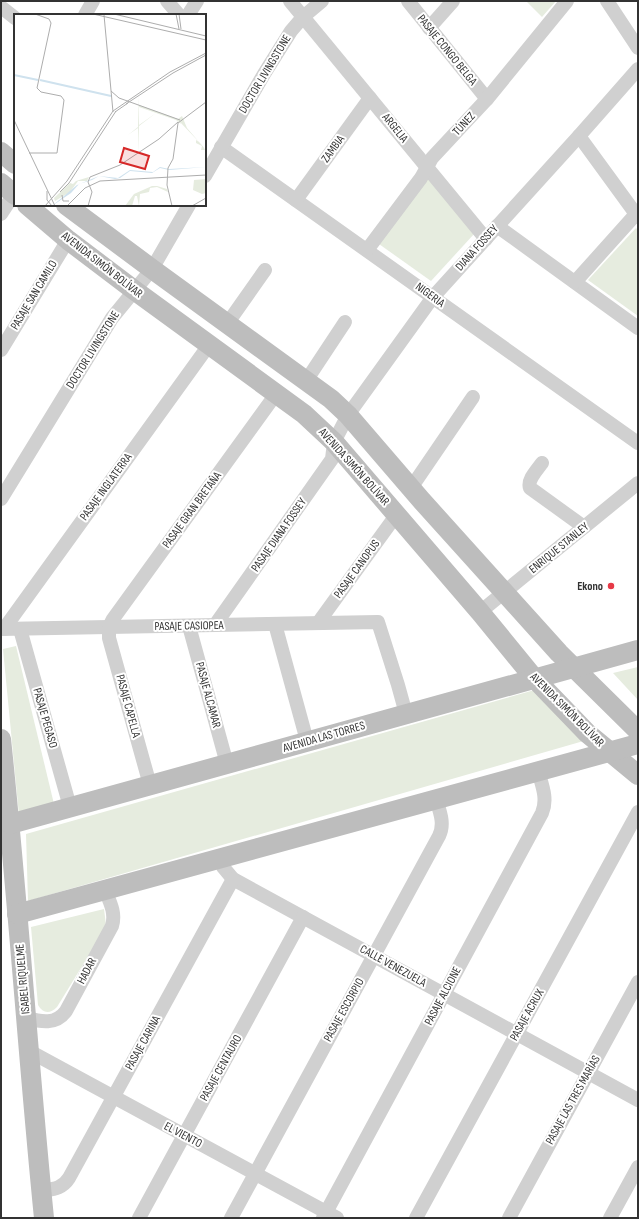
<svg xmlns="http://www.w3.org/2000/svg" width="639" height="1219" font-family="'Sofia Sans Condensed',sans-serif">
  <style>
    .green { fill: #e6ecdf }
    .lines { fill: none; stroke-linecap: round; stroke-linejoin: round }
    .street { stroke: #d0d0d0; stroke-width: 14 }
    .secondary { stroke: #bdbdbd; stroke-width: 20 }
    .poi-dot { fill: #e63946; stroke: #fff; stroke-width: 1.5 }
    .labels { text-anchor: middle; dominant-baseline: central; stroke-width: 4; stroke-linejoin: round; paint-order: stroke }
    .street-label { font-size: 12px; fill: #333; stroke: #fff }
    .poi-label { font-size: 12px; font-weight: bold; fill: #333; stroke: #fff; text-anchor: end }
    .inset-river { fill: none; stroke: #cfe2ee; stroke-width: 2 }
    .inset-road { fill: none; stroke: #adadad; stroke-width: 1 }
    .view { fill: #d62828; fill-opacity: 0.15; stroke: #d62828; stroke-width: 2 }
    .inset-edge { fill: none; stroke: #333; stroke-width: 2 }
  </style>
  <rect width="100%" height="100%" fill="#fff"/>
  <g class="green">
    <polygon points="526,1 556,1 542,17"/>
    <polygon points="428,176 474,234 431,281 379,244"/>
    <polygon points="636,228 638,230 638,316 588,280"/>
    <polygon points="16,646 54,804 19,815 3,649"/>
    <polygon points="638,667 638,700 613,673"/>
    <polygon points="538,689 587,740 28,901 26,834"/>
    <path d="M104,909l2,16 -3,7 -46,75c-7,7 -14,7 -19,-2l-7,-78z"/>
  </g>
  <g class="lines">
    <g class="street">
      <polyline points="167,1 179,15"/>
      <polyline points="290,1 486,239"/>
      <polyline points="408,1 487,99"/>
      <polyline points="607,1 638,48"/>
      <polyline points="1,7 15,18"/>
      <polyline points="85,15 93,1"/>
      <polyline points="188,15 197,1"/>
      <polyline points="429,28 453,1"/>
      <polyline points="579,136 638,217"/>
      <polyline points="221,147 638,443"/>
      <polyline points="205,176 264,74 291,31 303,17 322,1"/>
      <polyline points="296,200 370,98"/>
      <polyline points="1,214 14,194"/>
      <polyline points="497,226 638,328"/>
      <polyline points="367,250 421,178 432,158 487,99 567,1"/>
      <polyline points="575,282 636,214"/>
      <polyline points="227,324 265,270"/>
      <polyline points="1,350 68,240"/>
      <polyline points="306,381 345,322"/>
      <path d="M542,463c-5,7 -15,17 -12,25l54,39"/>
      <polyline points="411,488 473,397"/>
      <polyline points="1,499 112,318 152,269 189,205"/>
      <polyline points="480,612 638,483"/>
      <polyline points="318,623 397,514"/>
      <polyline points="275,624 307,741"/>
      <polyline points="215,625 332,459 334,442 348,415 433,297 579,136 638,69"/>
      <polyline points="189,626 227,764"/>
      <polyline points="1,629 378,622 398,685 406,714"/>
      <polyline points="4,629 209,345"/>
      <polyline points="20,629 70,807"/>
      <polyline points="150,785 109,638 109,627 113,619 276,394"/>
      <polyline points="220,859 223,867 233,879 638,1100"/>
      <path d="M27,1018c14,4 29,7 39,-7l46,-85c4,-13 -2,-24 -7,-36"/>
      <polyline points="29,1051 337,1218"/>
      <path d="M41,1191c12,-2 21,-2 28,-13l164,-299"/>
      <polyline points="139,1218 303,917"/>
      <path d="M231,1218l208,-382c6,-12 1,-24 -3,-37"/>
      <path d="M323,1218l219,-405c6,-14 0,-28 -4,-42"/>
      <polyline points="416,1218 638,812"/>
      <polyline points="509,1218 638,982"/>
      <polyline points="610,1218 638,1167"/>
    </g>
    <g class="secondary">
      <polyline points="1,152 15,164"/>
      <polyline points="1,183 15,195"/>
      <polyline points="27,205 68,240 134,290 304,414 334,442 480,612 534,678 587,733 638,775"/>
      <polyline points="66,205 152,269 331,399 348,415 422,501 559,653 638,731"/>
      <path d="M1,739c17,160 27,320 43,479"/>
      <polyline points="10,824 638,650"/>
      <polyline points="17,914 638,744"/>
    </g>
  </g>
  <circle class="poi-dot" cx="611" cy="586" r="4"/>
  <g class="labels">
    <g class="street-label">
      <text transform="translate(447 50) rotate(51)">PASAJE CONGO BELGA</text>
      <text transform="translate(265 74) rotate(-59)">DOCTOR LIVINGSTONE</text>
      <text transform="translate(464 124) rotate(-47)">TÚNEZ</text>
      <text transform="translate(395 128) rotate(51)">ARGELIA</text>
      <text transform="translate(333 149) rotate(-54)">ZAMBIA</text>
      <text transform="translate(477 248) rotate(-48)">DIANA FOSSEY</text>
      <text transform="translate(102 265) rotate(38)">AVENIDA SIMÓN BOLÍVAR</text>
      <text transform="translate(34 295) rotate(-59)">PASAJE SAN CAMILO</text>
      <text transform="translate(430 295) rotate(36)">NIGERIA</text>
      <text transform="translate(93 350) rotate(-58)">DOCTOR LIVINGSTONE</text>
      <text transform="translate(354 467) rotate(48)">AVENIDA SIMÓN BOLÍVAR</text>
      <text transform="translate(106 487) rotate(-54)">PASAJE INGLATERRA</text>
      <text transform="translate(192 510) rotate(-54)">PASAJE GRAN BRETAÑA</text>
      <text transform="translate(279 535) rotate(-55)">PASAJE DIANA FOSSEY</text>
      <text transform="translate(559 548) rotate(-39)">ENRIQUE STANLEY</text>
      <text transform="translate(357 569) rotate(-54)">PASAJE CANOPUS</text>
      <text transform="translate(189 626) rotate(-1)">PASAJE CASIOPEA</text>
      <text transform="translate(208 695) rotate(75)">PASAJE ALCAMAR</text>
      <text transform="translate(128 706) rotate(75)">PASAJE CAPELLA</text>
      <text transform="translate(567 710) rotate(45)">AVENIDA SIMÓN BOLÍVAR</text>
      <text transform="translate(45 718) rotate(74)">PASAJE PEGASO</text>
      <text transform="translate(324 737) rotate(-16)">AVENIDA LAS TORRES</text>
      <text transform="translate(393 966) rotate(29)">CALLE VENEZUELA</text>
      <text transform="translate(87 971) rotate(-62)">HADAR</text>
      <text transform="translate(23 979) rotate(-95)">ISABEL RIQUELME</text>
      <text transform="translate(443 996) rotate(-62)">PASAJE ALCIONE</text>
      <text transform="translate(344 1010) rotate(-61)">PASAJE ESCORPIO</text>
      <text transform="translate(527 1015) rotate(-61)">PASAJE ACRUX</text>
      <text transform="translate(143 1043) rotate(-61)">PASAJE CARINA</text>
      <text transform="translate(221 1068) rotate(-61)">PASAJE CENTAURO</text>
      <text transform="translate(573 1100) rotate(-61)">PASAJE LAS TRES MARÍAS</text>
      <text transform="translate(183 1135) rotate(28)">EL VIENTO</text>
    </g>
    <g class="poi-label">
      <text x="603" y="586">Ekono</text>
    </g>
  </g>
  <g transform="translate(14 14)">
    <rect width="192" height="192" fill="#fff"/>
    <path d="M125,81v10l39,14 4,-3 5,12 19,22 -3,-3 2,3h-4l1,-4 -6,-3v-3l3,2 -19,-20 1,2 -5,-4 -37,-13v18l17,-12 -17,13 -1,27v-25l-10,7 10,-8zM75,163l-2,4h-9l-8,11 -15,9 -1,-3 16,-15 3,1 3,-3zM192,165v14l-4,1 -9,-4 1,-10zM138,172h5l10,3 1,3 -11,-5 -7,1 -1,4 -9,2 -1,12 -2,-10h-2l-3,10h-7l9,-12z" fill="#e6ecdf"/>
    <path d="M146,153l9,2 37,-2 -37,3 -9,-2 -8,5 -22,-2 -10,7 -5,1 -16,-3 -7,4 -13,4 -8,9 -19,13 25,-21 22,-9 19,2 12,-8 23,2z" fill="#cfe2ee"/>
    <path class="inset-river" d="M0,61l24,5M26,66l71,16"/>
    <path class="inset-road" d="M79,0l113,26M100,0l92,22M162,0l3,15M165,0l2,15M90,1l9,97M97,77l8,7 61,22M112,90l47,-31 33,-18M101,98l13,-9M0,106l41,86M15,139h28l7,-53 -3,-4 -20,-4 -4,-4 14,-65 -2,-4 -14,-5M33,177v9l5,6M46,178l9,-9 47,-72M48,181l1,6h6M31,192l22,-25 46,-70 57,-39 36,-19M53,192l18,-18 15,-7 106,-6M74,192l4,-14 -4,-10 2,-5 30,-12 39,-26 19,-17M158,192l-5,-21 1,-17 5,-9 5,-36 28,-21M178,192l14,-8"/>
    <path class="view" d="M110,134l25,8 -4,13 -25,-7z"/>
    <rect width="192" height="192" class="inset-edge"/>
  </g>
  <rect width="639" height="1219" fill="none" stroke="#333333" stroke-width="4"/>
</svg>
